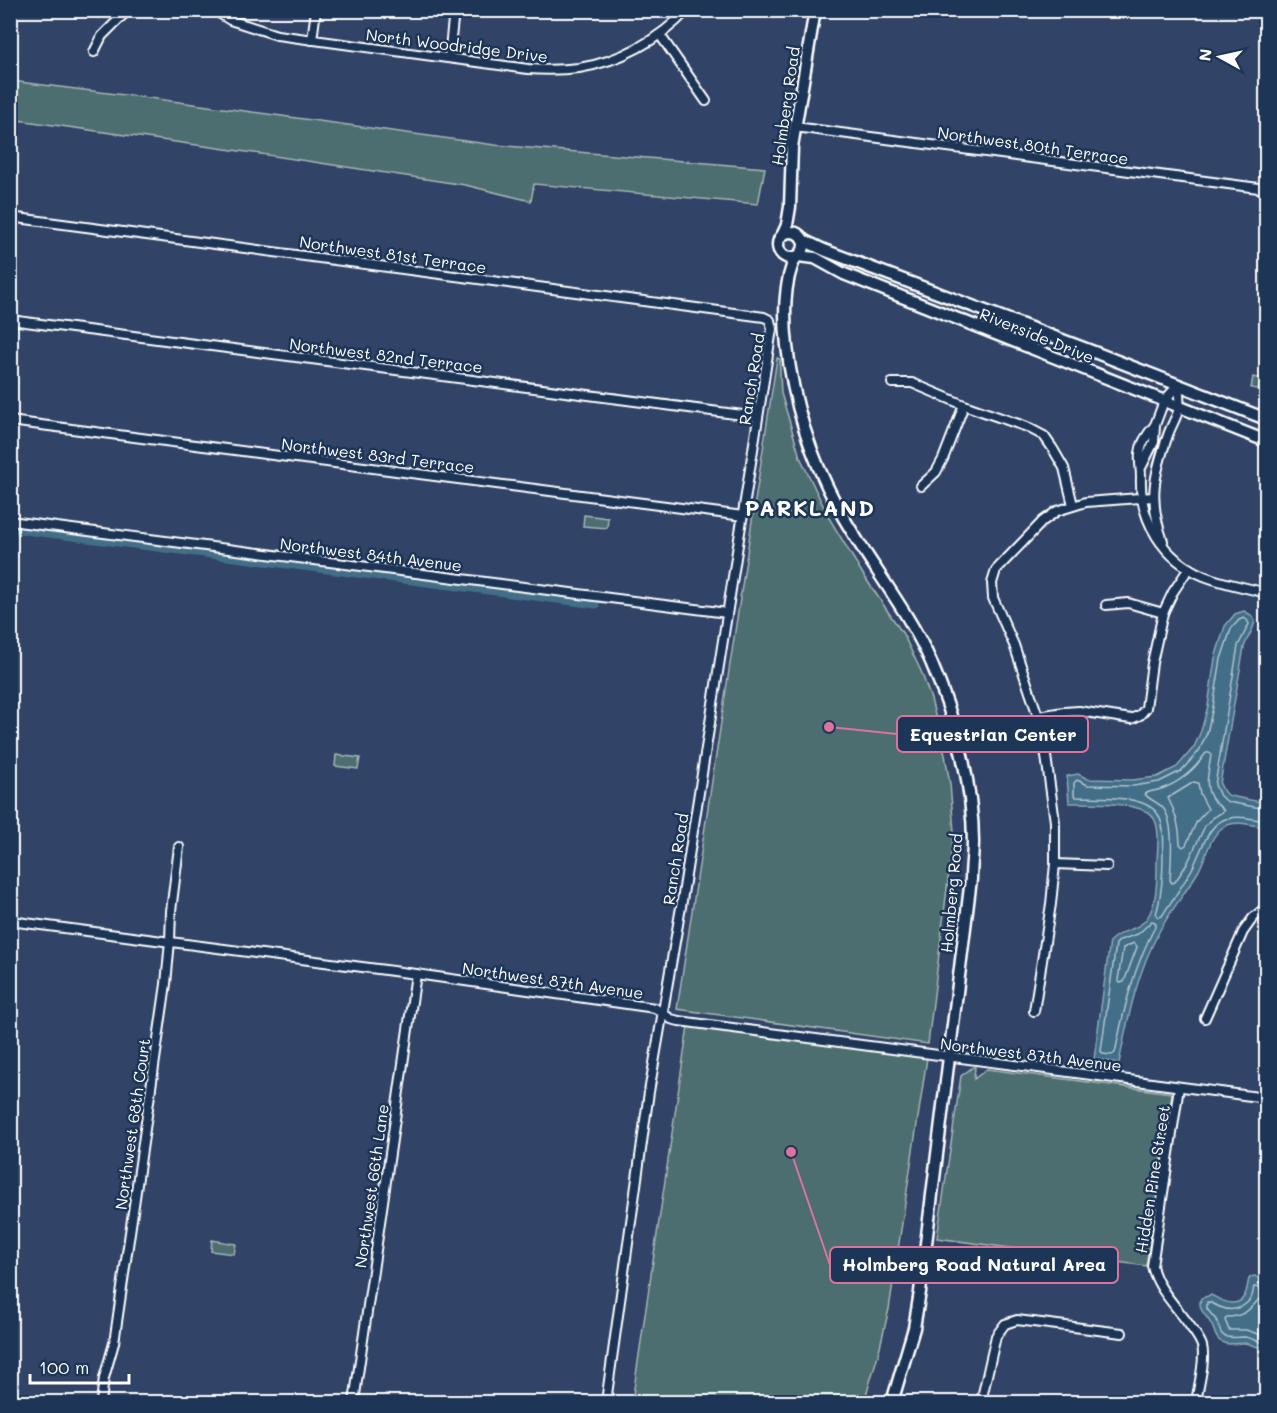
<svg xmlns="http://www.w3.org/2000/svg" width="1277" height="1413" font-family="Mali,sans-serif">
  <style>
    .green { fill: #4d6e6f; stroke: #a6b6b7; stroke-width: 1.5 }
    .water { fill: #426e88; stroke: #8ea8b8; stroke-width: 1.5 }
    .lines { fill: none; stroke-linecap: round; stroke-linejoin: round }
    .shore { stroke: #b3c5cf; stroke-width: 1.5 }
    .canal { stroke: #426e88; stroke-width: 7 }
    .street-casing { stroke: #fff; stroke-width: 12 }
    .secondary-casing { stroke: #fff; stroke-width: 15 }
    .street { stroke: #1d3557; stroke-width: 8 }
    .secondary { stroke: #1d3557; stroke-width: 10 }
    .labels { text-anchor: middle; dominant-baseline: central; stroke-width: 5; stroke-linejoin: round; paint-order: stroke }
    .street-label { font-size: 16px; fill: #fff; stroke: #1d3557 }
    .district-label { font-size: 22px; font-weight: bold; letter-spacing: 1.5px; fill: #fff; stroke: #1d3557 }
    .leader { fill: none; stroke: #da749d; stroke-width: 2 }
    .callout-dot { fill: #da749d; stroke: #1d3557; stroke-width: 2 }
    .callout { fill: #1d3557; stroke: #da749d; stroke-width: 2 }
    .callout-label { font-size: 18px; text-anchor: middle; font-weight: bold; fill: #fff }
  </style>
  <rect width="100%" height="100%" fill="#314366"/>
  <filter id="ink" filterUnits="userSpaceOnUse"><feTurbulence type="fractalNoise" baseFrequency=".0167" numOctaves="2"/><feDisplacementMap in="SourceGraphic" scale="12" xChannelSelector="R" yChannelSelector="G"/><feConvolveMatrix kernelMatrix="1 2 1 2 8 2 1 2 1" color-interpolation-filters="sRGB"/></filter>
  <g filter="url(#ink)">
    <g class="green">
      <polygon points="11,81 157,99 495,145 765,168 758,204 534,184 531,201 465,185 261,154 11,119"/>
      <polygon points="777,358 780,359 780,373 781,393 800,457 829,518 864,576 903,634 921,671 931,699 945,755 950,784 954,831 928,1044 677,1009"/>
      <polygon points="1253,377 1266,380 1266,391 1251,388"/>
      <polygon points="584,515 608,518 607,528 583,526"/>
      <polygon points="336,755 360,758 358,769 335,766"/>
      <polygon points="688,1026 927,1058 889,1309 878,1355 864,1402 632,1402"/>
      <polygon points="973,1067 975,1067 974,1079 987,1069 1172,1093 1146,1266 1102,1260 1089,1269 1059,1265 1048,1253 937,1238 961,1076"/>
      <polygon points="212,1240 236,1244 234,1254 211,1251"/>
    </g>
    <g class="water">
      <path d="M1244,611l7,4 4,6c-2,10 -8,17 -11,26l-24,137 4,8 6,4 36,7v25c-13,-3 -33,-9 -44,0 -12,8 -17,32 -24,44 -12,20 -27,38 -38,58 -23,42 -32,87 -41,133l-25,-4 16,-118c13,-14 30,-8 40,-28 7,-14 7,-35 7,-50 0,-13 4,-35 -4,-46 -11,-16 -66,-14 -84,-14l-2,-27 11,-2 10,5 44,1 25,-3 20,-10 17,-20 7,-16 7,-25 7,-48 10,-32 10,-12z"/>
      <path d="M1255,1276l4,3 7,12v56c-8,3 -14,-4 -23,-4 -7,0 -17,3 -23,-2 -6,-4 -5,-12 -9,-17 -5,-10 -14,-14 -10,-26l10,-3c11,6 29,16 35,-3 2,-5 1,-10 4,-15z"/>
    </g>
    <g class="lines">
      <g class="shore">
        <path d="M1206,753h4l1,2c-2,16 -8,32 2,45 4,5 8,6 11,11l-10,6 -9,9 -18,38 -12,18 -3,1 -2,-3c1,-18 5,-58 -7,-72 -5,-6 -14,-8 -18,-14 6,-4 13,-3 19,-6 18,-7 31,-19 42,-35z"/>
        <path d="M1194,782l4,1 2,11 8,15 -11,12 -11,24 -3,2 -3,-3c0,-18 -4,-31 -12,-46z"/>
        <path d="M1266,809l-38,-7 -8,-6 -5,-11 23,-139 11,-22 -2,-4 -3,-2 -5,2 -8,9 -10,30 -8,48 -6,26 -8,18 -18,20 -22,11 -26,4 -45,-1 -11,-5 -3,3v12l2,2c22,1 66,-3 81,16 8,10 7,29 6,41 0,20 -1,41 -7,60l2,3 4,-1c10,-16 21,-31 30,-47 8,-14 14,-40 29,-48 13,-7 31,-3 45,1"/>
        <path d="M1152,921l3,1 1,3c-22,41 -32,83 -41,128l-3,2 -9,-1 -2,-3 15,-107 4,-4 18,-6z"/>
        <polygon points="1134,943 1136,945 1137,947 1124,982 1120,983 1118,980 1123,948"/>
        <path d="M1266,1292c-5,0 -7,-6 -12,-5 -1,3 -1,6 -2,9 -5,11 -19,16 -29,12 -5,-1 -9,-4 -14,-6h-2v7l10,12 4,12 3,3c8,3 13,1 21,1 8,1 13,6 21,5"/>
        <path d="M1266,1299h-7c-9,11 -17,18 -32,18l-2,3 4,10h17l15,5h5"/>
      </g>
      <polyline class="canal" points="10,529 596,605"/>
      <defs>
        <g id="street">
          <path d="M214,10l16,10 47,15 251,34c17,1 34,1 51,-1 39,-6 81,-28 108,-58"/>
          <polyline points="660,35 706,101"/>
          <polyline points="312,40 316,10"/>
          <polyline points="94,52 102,36 128,10"/>
          <polyline points="449,58 454,10"/>
          <polyline points="795,127 1266,189"/>
          <polyline points="10,217 764,317 770,320 772,329 681,907 649,1092 606,1402"/>
          <polyline points="10,320 758,417"/>
          <polyline points="892,383 912,383 964,405 1027,427 1044,436 1053,449 1064,468 1073,505"/>
          <polyline points="10,421 743,516"/>
          <path d="M1155,425c-7,8 -14,17 -15,28 -1,8 1,16 1,24 -2,43 22,82 63,99 20,8 41,11 62,17"/>
          <polyline points="1142,466 1154,442 1155,425 1164,401 1178,385"/>
          <polyline points="921,486 936,472 943,459 964,405"/>
          <polyline points="10,521 727,613"/>
          <path d="M1163,541c-15,-42 -9,-66 5,-106 3,-9 9,-18 11,-27 1,-7 0,-16 -1,-23"/>
          <polyline points="1106,605 1128,603 1163,613"/>
          <polyline points="1038,716 1064,712 1079,711 1131,719 1140,715 1146,708 1152,663 1163,613 1173,592 1189,568"/>
          <polyline points="1055,864 1107,866"/>
          <polyline points="10,921 416,974 655,1008 671,1019 679,1021 1266,1098"/>
          <polyline points="1034,1011 1051,904 1055,864 1055,822 1046,756 1038,716 1014,645 993,598 992,583 996,570 1043,521 1057,511 1086,502 1153,497"/>
          <polyline points="1205,1018 1243,932 1253,918 1266,907"/>
          <path d="M1179,1087l-27,179c5,23 25,41 38,60 4,6 10,13 12,20 4,14 -4,42 -6,56"/>
          <polyline points="101,1402 104,1378 114,1343 166,984 170,941 171,911 179,847"/>
          <polyline points="354,1402 416,974"/>
          <polyline points="981,1402 996,1336 1005,1324 1017,1320 1122,1333"/>
        </g>
        <g id="secondary">
          <circle cx="791" cy="245" r="13"/>
          <polyline points="782,236 787,225 790,207 792,147 815,10"/>
          <polyline points="803,240 824,250 1094,352 1266,419"/>
          <polyline points="798,256 815,258 844,274 1266,441"/>
          <path d="M796,257c-13,24 -12,63 -9,89 6,56 24,111 50,160 29,54 69,100 94,156 23,53 42,121 42,180 0,12 -2,24 -2,37l-51,413 -6,36 -22,74"/>
        </g>
      </defs>
      <use href="#street" class="street-casing"/>
      <use href="#secondary" class="secondary-casing"/>
      <use href="#street" class="street"/>
      <use href="#secondary" class="secondary"/>
    </g>
  </g>
  <g class="labels">
    <g class="street-label">
      <text transform="translate(457 45) rotate(7)">North Woodridge Drive</text>
      <text transform="translate(785 106) rotate(-82)">Holmberg Road</text>
      <text transform="translate(1033 145) rotate(8)">Northwest 80th Terrace</text>
      <text transform="translate(393 254) rotate(8)">Northwest 81st Terrace</text>
      <text transform="translate(1037 335) rotate(22)">Riverside Drive</text>
      <text transform="translate(386 355) rotate(7)">Northwest 82nd Terrace</text>
      <text transform="translate(751 379) rotate(-81)">Ranch Road</text>
      <text transform="translate(378 455) rotate(7)">Northwest 83rd Terrace</text>
      <text transform="translate(371 554) rotate(7)">Northwest 84th Avenue</text>
      <text transform="translate(675 859) rotate(-81)">Ranch Road</text>
      <text transform="translate(951 893) rotate(-85)">Holmberg Road</text>
      <text transform="translate(553 980) rotate(8)">Northwest 87th Avenue</text>
      <text transform="translate(1031 1054) rotate(7)">Northwest 87th Avenue</text>
      <text transform="translate(132 1124) rotate(-82)">Northwest 68th Court</text>
      <text transform="translate(1152 1179) rotate(-81)">Hidden Pine Street</text>
      <text transform="translate(371 1186) rotate(-82)">Northwest 66th Lane</text>
    </g>
    <g class="district-label">
      <text x="810" y="507">PARKLAND</text>
    </g>
  </g>
  <path class="leader" d="M829 727L897 734M791 1152L830 1265"/>
  <g class="callout-dot">
    <circle cx="829" cy="727" r="6"/>
    <circle cx="791" cy="1152" r="6"/>
  </g>
  <g class="callout">
    <rect x="897" y="716" width="191" height="36" rx="6"/>
    <rect x="830" y="1247" width="288" height="36" rx="6"/>
  </g>
  <g class="callout-label">
    <text x="993" y="741">Equestrian Center</text>
    <text x="974" y="1271">Holmberg Road Natural Area</text>
  </g>
  <rect width="1277" height="1413" fill="none" stroke="#1d3557" stroke-width="36"/>
  <rect x="18" y="18" width="1241" height="1377" fill="none" stroke="#fff" stroke-width="2" filter="url(#ink)"/>
  <g transform="translate(1220 57) rotate(278)" stroke="#1d3557" stroke-width="4.5" paint-order="stroke">
  <path d="M0-4.5L10 22L0 15L-10 22Z" fill="#ffffff"/>
  <text y="-9" font-size="16" font-weight="bold" text-anchor="middle" fill="#ffffff">N</text>
  </g>
  <path d="M30 1374v9h99v-9" fill="none" stroke="#ffffff" stroke-width="3"/>
  <text x="39" y="1374" font-size="18" fill="#ffffff" stroke="#1d3557" stroke-width="4.5" paint-order="stroke">100 m</text>
</svg>
